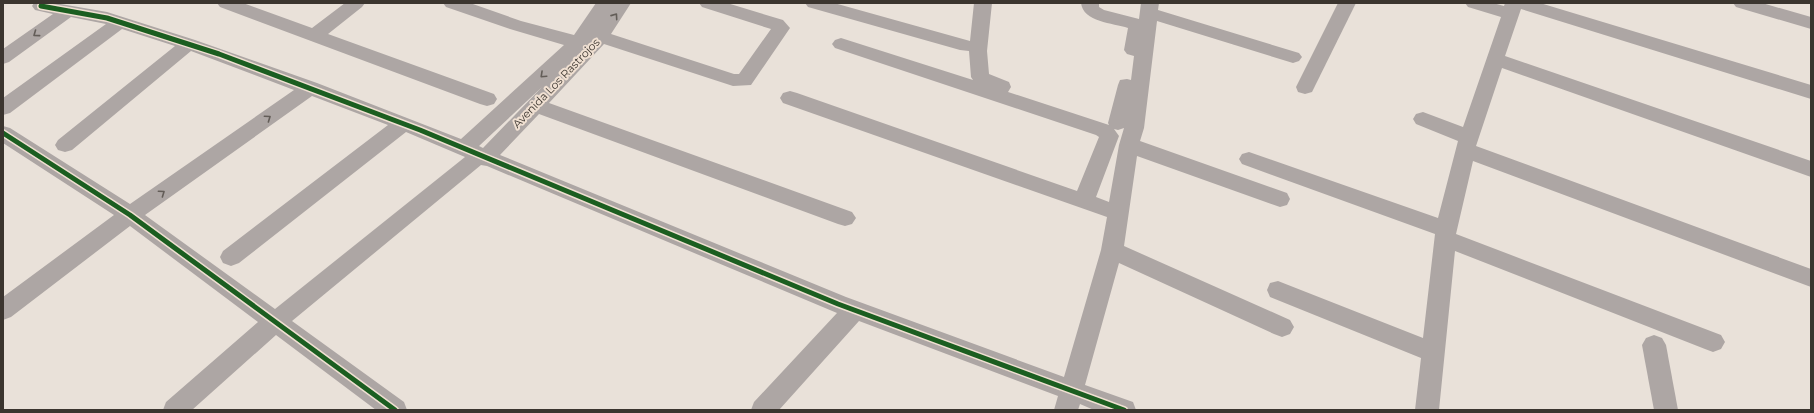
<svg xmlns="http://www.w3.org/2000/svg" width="1814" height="413" font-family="Montserrat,sans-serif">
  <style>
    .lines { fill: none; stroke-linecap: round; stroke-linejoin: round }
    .minor { fill: #ada6a4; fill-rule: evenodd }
    .cycleway-casing { stroke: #f0e0d2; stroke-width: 8 }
    .cycleway { stroke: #1b5e20; stroke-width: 5 }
    .oneway { stroke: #635d58 }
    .labels { text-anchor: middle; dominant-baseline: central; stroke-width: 4; stroke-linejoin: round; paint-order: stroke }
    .street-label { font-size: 11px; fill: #3b352f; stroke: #f0e0d2 }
  </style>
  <rect width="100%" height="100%" fill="#e9e1d9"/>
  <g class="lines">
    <g class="minor">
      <path d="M34,3h21l52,9 88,28 122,43 144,56 103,-94 -54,-16 -64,-22 -3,-4h27l51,18 53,14 22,-32h35l-20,31 123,40h5l32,-45 -69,-22 -3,-4h28l56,17 7,8 -39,57 -18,1 -129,-42 -55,59 303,109 4,6 -4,6 -7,2 -7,-2 -299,-110 -39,41 346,142 218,80 37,-127 6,-33 -324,-114 -3,-5 3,-5 7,-2 7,2 280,98 22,-54 -3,-2 -261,-87 -3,-4 3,-4 6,-2 132,42 -2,-3 -2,-26 -9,-1 -152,-43 -3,-4h29l136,38 4,-38h18l-5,48 2,23 20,8 2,5 -3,5 101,33 -1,-2 10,-38 2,-5 7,-1 4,1 3,-24 -7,-2 -3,-4 4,-22c-15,-5 -45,-6 -47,-25h18v4l5,3 35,9 2,-16h18l-1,7 141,43 3,4 -3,4 -6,2 -136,-42 -13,107 -4,13 147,52 3,6 -3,6 -7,2 -143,-51 -13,90 166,74 4,7 -4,7 -8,3 -8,-3 -155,-71 -34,122 48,17 3,8h-42l-14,-6 -2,6h-24l4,-14 -199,-75 -80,89h-28l3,-8 83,-89 -350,-147 -6,-1 -189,156 112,81 3,8h-31l-100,-75 -84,75h-29l3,-8 92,-80 -128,-96 -119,91 -8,3v-23l111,-82 -111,-72v-17l7,2 120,76 164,-114 -103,-39 -119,99 -7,2 -7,-2 -3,-5 3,-5 117,-94 -53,-17 -112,84 -7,2v-17l103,-74 -35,-7 -62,45 -6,2v-15l50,-35 -18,-4 -3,-4zM542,87l-59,61 -4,-2zM312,96l76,29 -165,126 -3,6 3,6 8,3 8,-3 167,-131 59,25 -190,152 -130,-94zM1124,128l-5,17 -10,57 -13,-5 23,-61 -5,-7 4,1z"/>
      <polygon points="217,3 243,3 312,28 345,3 365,3 362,7 328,34 494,94 497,99 494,104 487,106 480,104 220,7"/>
      <polygon points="1338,3 1356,3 1312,92 1305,94 1298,92 1296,87"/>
      <polygon points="1465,3 1493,3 1504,6 1505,3 1540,3 1811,85 1811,99 1521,9 1505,56 1811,161 1811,177 1502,68 1476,146 1811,269 1811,287 1473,161 1456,234 1721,335 1725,342 1721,349 1713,352 1705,349 1455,251 1439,410 1415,410 1421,358 1270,297 1267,290 1270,283 1278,281 1423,338 1435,234 1242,164 1239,159 1242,154 1249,152 1438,218 1458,141 1416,124 1413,119 1416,114 1423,112 1463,127 1501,17 1468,7"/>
      <polygon points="1733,3 1762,3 1811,17 1811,29 1736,7"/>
      <polygon points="1654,335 1662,338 1666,345 1678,410 1654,410 1642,345 1646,338"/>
    </g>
    <defs>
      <g id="cycleway">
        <polyline points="41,6 107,18 219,54 420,130 838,304 1124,410"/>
        <polyline points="3,133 130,215 395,410"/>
      </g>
    </defs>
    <use href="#cycleway" class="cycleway-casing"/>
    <use href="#cycleway" class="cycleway"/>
  </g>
  <defs><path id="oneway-chevron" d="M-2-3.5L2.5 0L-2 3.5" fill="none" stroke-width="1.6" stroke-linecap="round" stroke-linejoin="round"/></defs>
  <g class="oneway">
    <use href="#oneway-chevron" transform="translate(615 16) rotate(-55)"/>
    <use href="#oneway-chevron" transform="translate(36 34) rotate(144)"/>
    <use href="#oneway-chevron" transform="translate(543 75) rotate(137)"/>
    <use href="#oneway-chevron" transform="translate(268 118) rotate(-35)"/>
    <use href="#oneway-chevron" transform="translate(162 193) rotate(-35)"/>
  </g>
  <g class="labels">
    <g class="street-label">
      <text transform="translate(556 83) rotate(-46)">Avenida Los Rastrojos</text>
    </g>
  </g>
  <rect width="1814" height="413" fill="none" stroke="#3b352f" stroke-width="8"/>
</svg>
